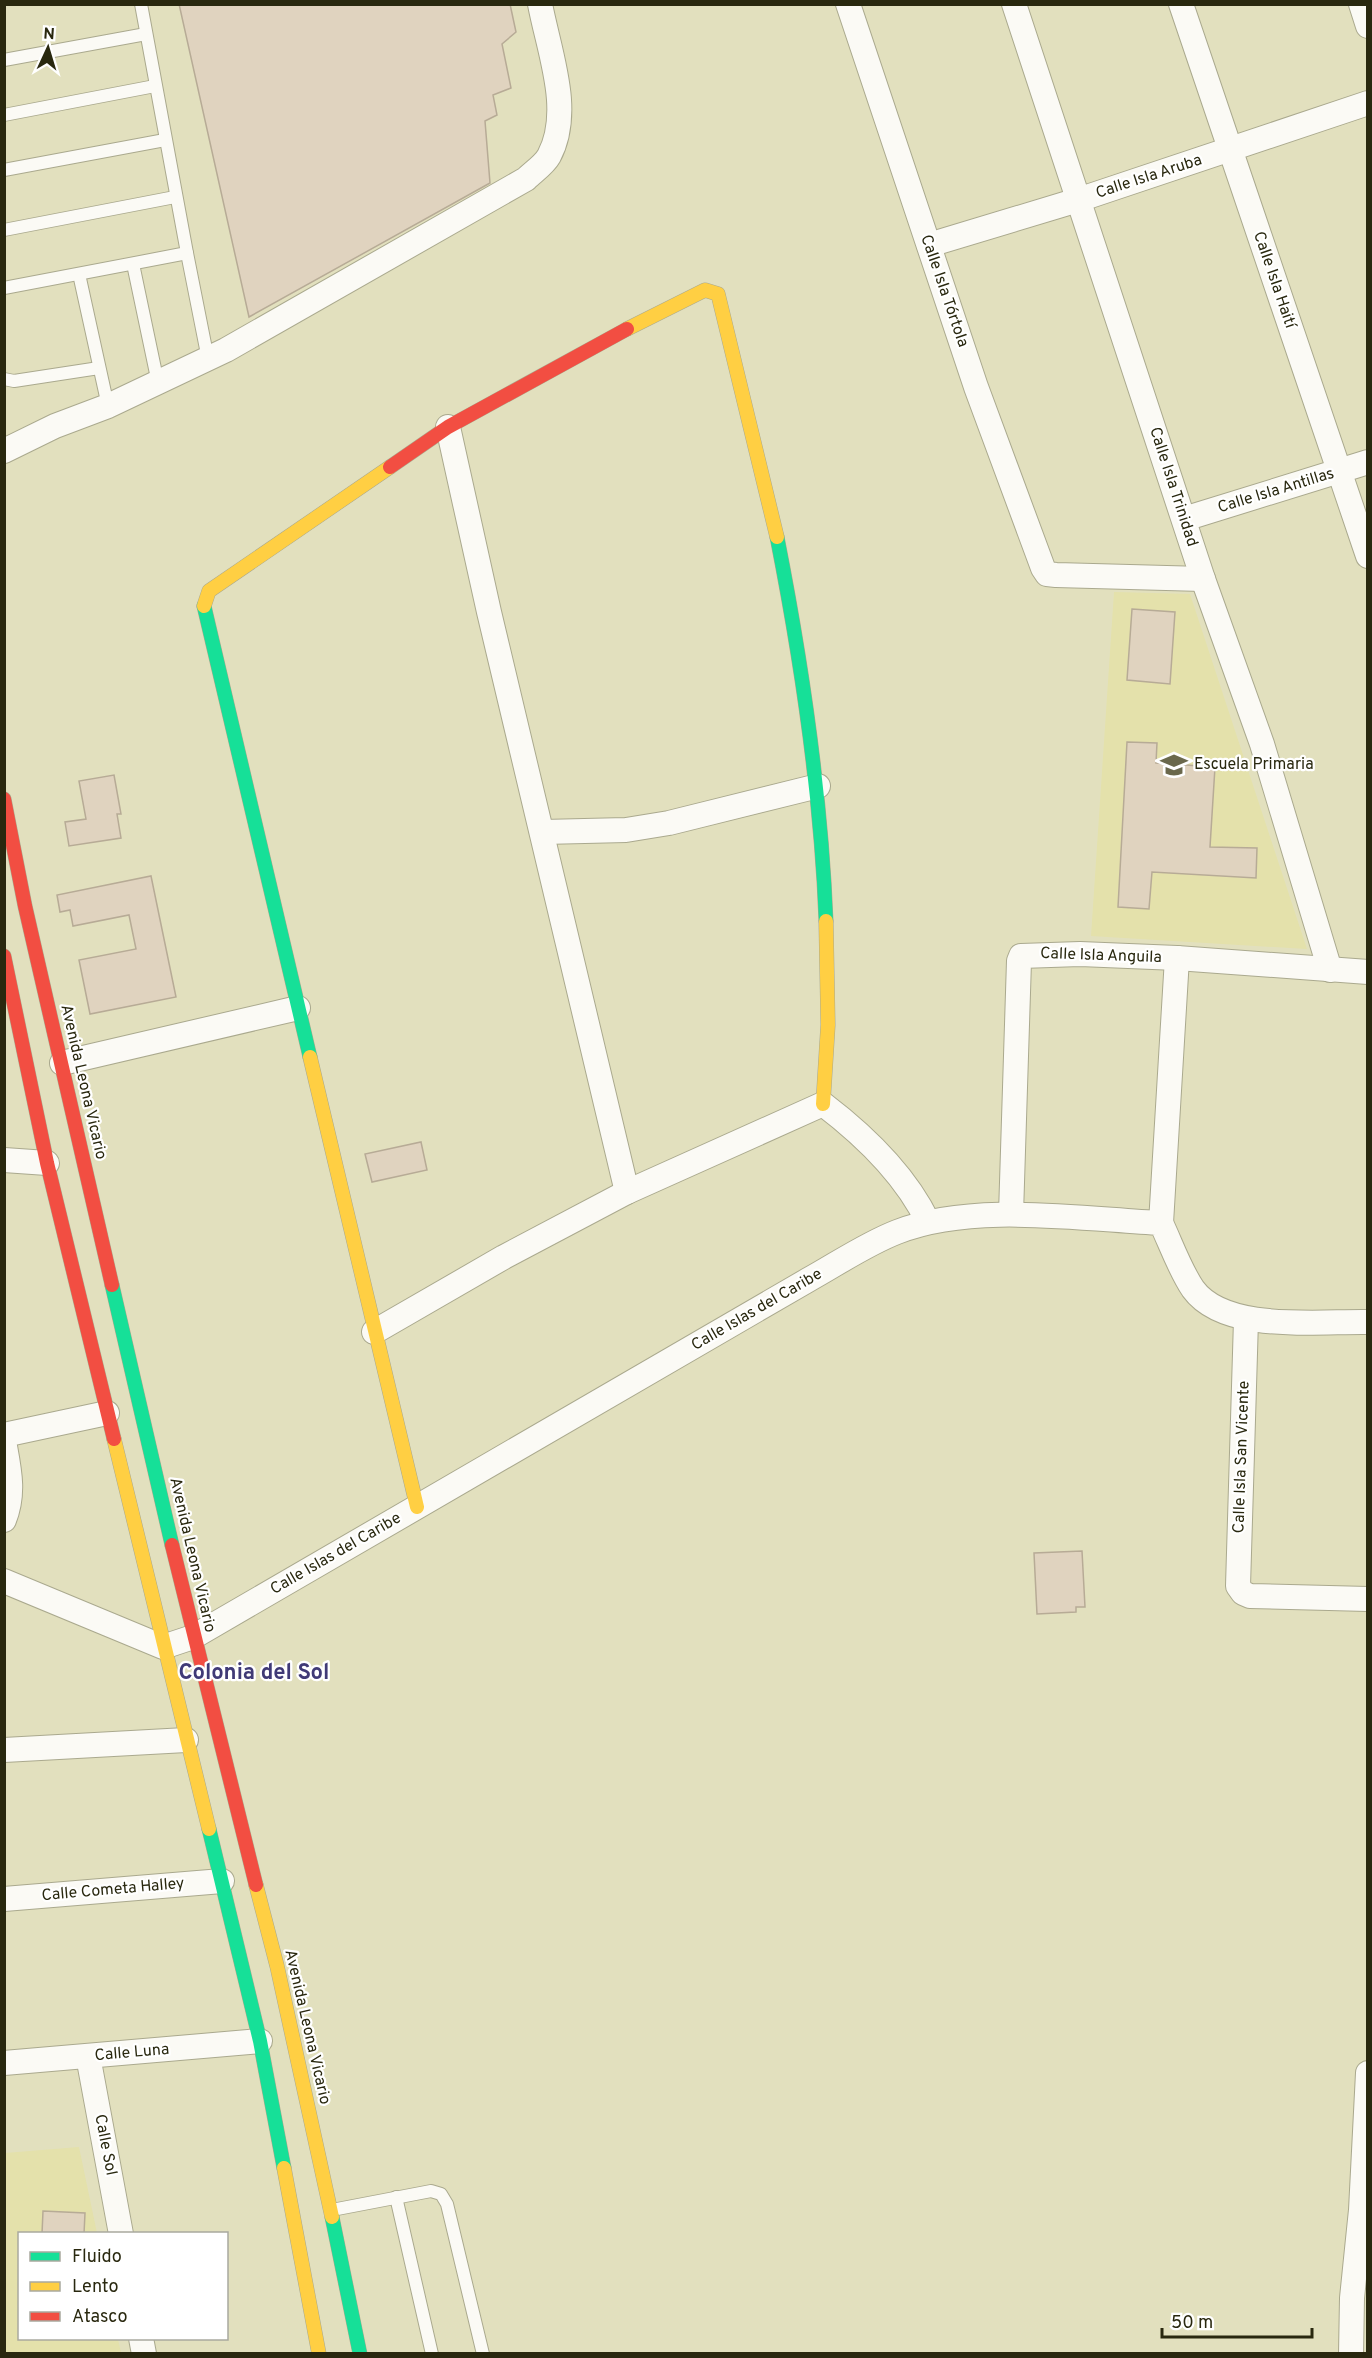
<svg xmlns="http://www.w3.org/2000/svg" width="1372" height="2358" font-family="Overpass,sans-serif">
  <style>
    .built { fill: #e4e1ab }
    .building { fill: #e0d3bf; stroke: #b7ab96; stroke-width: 1.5 }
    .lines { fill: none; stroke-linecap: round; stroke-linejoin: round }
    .lane-casing { stroke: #aaa98e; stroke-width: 14 }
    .street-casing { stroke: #aaa98e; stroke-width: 26 }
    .fast-casing { stroke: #aaa98e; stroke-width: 15 }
    .slow-casing { stroke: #aaa98e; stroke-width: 15 }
    .jam-casing { stroke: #aaa98e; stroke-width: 15 }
    .lane { stroke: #fbfaf5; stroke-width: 12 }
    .street { stroke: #fbfaf5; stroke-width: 24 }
    .fast { stroke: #16e098; stroke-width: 14 }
    .slow { stroke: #ffcf43; stroke-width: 14 }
    .jam { stroke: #f24e42; stroke-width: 14 }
    .labels { text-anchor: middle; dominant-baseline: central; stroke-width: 4.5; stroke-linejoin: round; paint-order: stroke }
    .street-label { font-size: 16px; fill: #29280f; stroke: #fff }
    .poi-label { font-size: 16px; fill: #29280f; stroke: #fff; text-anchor: start }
    .district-label { font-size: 22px; font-weight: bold; fill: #403a76; stroke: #fff }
  </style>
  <rect width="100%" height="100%" fill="#e2e0be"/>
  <g class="built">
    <polygon points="1114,592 1190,594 1307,949 1091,936"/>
    <polygon points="79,2147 97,2233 20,2234 20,2338 118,2339 121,2353 5,2354 5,2153"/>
  </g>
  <g class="building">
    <polygon points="179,4 510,4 516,32 502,44 511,88 493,95 497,115 485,121 490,183 249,317"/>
    <polygon points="1132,609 1175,612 1170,684 1127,680"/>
    <polygon points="1127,742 1157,743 1156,763 1215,767 1210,847 1257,848 1256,878 1152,872 1149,909 1118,907"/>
    <polygon points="114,775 121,814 117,814 121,838 69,846 65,822 86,819 79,781"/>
    <polygon points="151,876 176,997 90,1014 79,960 136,949 129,915 73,926 70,910 60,912 57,895"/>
    <polygon points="421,1142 427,1170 372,1182 365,1154"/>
    <polygon points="1082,1551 1085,1607 1076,1607 1076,1612 1037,1614 1034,1553"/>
    <polygon points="43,2211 85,2213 84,2234 42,2234"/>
  </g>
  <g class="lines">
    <defs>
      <g id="lane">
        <polyline points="4,60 146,34"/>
        <polyline points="4,115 155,86"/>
        <polyline points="4,170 165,140"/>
        <polyline points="4,230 175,197"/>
        <polyline points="187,253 208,359"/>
        <polyline points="133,264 158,383"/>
        <polyline points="79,274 108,406"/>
        <polyline points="4,288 187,253 141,4"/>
        <polyline points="4,379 14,381 99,368"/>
        <polyline points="396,2197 432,2354"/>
        <polyline points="332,2210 431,2191 441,2194 447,2204 483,2354"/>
      </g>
      <g id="street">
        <polyline points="848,4 976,387 1043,568 1047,574 1056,575 1203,579"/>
        <polyline points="1014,4 1203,579 1262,744 1330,970"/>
        <polyline points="1181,4 1368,556"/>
        <polyline points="1361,4 1368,26"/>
        <polyline points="929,245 1078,200 1368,103"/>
        <polyline points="448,427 489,612 627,1192"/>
        <path d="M4,451l51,-25 53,-20 118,-56 300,-171c7,-7 18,-14 23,-23 24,-45 0,-104 -9,-152"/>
        <polyline points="1184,519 1368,462"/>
        <polyline points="543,832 626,830 669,823 818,786"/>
        <polyline points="62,1063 298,1008"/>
        <polyline points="4,1160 47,1163"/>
        <polyline points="1011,1214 1019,961 1021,956 1080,954 1177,958 1368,972"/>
        <polyline points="1161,1223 1177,958"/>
        <polyline points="1246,1320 1238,1586 1243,1593 1250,1596 1368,1599"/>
        <path d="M374,1332l130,-75 123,-65 196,-88c42,32 82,70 105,118"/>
        <polyline points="4,1435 107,1413"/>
        <path d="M4,1441c5,28 11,52 0,79"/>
        <path d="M4,1581l159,66 30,-10 615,-357c29,-16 58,-36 89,-48 75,-30 184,-13 264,-9 10,21 19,47 32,66 32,44 125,32 175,33"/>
        <polyline points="4,1750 186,1740"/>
        <polyline points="4,1899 222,1881"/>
        <polyline points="88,2056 121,2234"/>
        <polyline points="4,2063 260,2041"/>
        <polyline points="141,2338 144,2354"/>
        <polyline points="1351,2354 1352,2298 1361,2210 1368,2073"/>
      </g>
      <g id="fast">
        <path d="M777,537c25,127 44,254 49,384"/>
        <polyline points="204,606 310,1057"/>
        <polyline points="112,1285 172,1545"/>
        <polyline points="209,1829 260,2041 284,2168"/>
        <polyline points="332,2217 360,2354"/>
      </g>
      <g id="slow">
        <polyline points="627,329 705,290 718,294 777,537"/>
        <polyline points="204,606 209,591 390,467"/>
        <polyline points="310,1057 417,1507"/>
        <polyline points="823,1104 828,1025 826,921"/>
        <polyline points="114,1439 209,1829"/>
        <polyline points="256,1885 277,1966 332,2217"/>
        <polyline points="284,2168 319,2354"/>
      </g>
      <g id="jam">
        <polyline points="390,467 448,427 627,329"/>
        <polyline points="4,799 25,906 112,1285"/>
        <polyline points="4,956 47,1163 114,1439"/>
        <polyline points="172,1545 256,1885"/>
      </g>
    </defs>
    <use href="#lane" class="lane-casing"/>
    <use href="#street" class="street-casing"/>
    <use href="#fast" class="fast-casing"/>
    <use href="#slow" class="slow-casing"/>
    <use href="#jam" class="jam-casing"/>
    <use href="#lane" class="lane"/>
    <use href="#street" class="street"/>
    <use href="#fast" class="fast"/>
    <use href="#slow" class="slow"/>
    <use href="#jam" class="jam"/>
  </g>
  <defs>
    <symbol id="school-bare" viewBox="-9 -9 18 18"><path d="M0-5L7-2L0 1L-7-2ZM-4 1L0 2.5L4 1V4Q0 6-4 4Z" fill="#6a684c" stroke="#fff" stroke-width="2.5" paint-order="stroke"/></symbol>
  </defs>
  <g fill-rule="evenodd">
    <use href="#school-bare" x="1155" y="746" width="38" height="38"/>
  </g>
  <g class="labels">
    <g class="street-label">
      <text transform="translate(1149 177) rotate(-18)">Calle Isla Aruba</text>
      <text transform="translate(1274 280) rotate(71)">Calle Isla Haití</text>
      <text transform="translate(944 291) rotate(71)">Calle Isla Tórtola</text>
      <text transform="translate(1173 487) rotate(72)">Calle Isla Trinidad</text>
      <text transform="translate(1276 491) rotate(-17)">Calle Isla Antillas</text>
      <text transform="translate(1101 956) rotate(2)">Calle Isla Anguila</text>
      <text transform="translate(83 1082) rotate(77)">Avenida Leona Vicario</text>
      <text transform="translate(757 1310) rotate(-30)">Calle Islas del Caribe</text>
      <text transform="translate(1242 1457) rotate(-88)">Calle Isla San Vicente</text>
      <text transform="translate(336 1554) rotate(-30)">Calle Islas del Caribe</text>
      <text transform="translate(192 1555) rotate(77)">Avenida Leona Vicario</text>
      <text transform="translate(113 1890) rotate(-5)">Calle Cometa Halley</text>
      <text transform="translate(307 2027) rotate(77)">Avenida Leona Vicario</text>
      <text transform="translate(132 2053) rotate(-5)">Calle Luna</text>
      <text transform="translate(105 2145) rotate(79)">Calle Sol</text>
    </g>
    <g class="poi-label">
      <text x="1194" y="765">Escuela Primaria</text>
    </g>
    <g class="district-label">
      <text x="254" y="1673">Colonia del Sol</text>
    </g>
  </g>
  <rect width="1372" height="2358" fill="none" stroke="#29280f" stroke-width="12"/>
  <rect x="18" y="2232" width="210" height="108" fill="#ffffff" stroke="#a9a99f" stroke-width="1.5"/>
  <rect x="30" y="2252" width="30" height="9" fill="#16e098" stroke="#a9a99f" stroke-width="1.5"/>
  <text x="72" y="2262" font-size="18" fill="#29280f">Fluido</text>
  <rect x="30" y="2282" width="30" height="9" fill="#ffcf43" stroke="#a9a99f" stroke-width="1.5"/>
  <text x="72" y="2292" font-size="18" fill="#29280f">Lento</text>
  <rect x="30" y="2312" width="30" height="9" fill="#f24e42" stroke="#a9a99f" stroke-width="1.5"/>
  <text x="72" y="2322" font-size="18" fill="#29280f">Atasco</text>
  <g transform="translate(48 48) rotate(4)" stroke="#ffffff" stroke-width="4.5" paint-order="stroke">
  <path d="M0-4.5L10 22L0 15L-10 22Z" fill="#29280f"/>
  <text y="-9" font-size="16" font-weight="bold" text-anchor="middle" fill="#29280f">N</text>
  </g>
  <path d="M1162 2328v9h150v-9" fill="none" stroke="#29280f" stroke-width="3"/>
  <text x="1171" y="2328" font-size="18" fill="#29280f" stroke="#ffffff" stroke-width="4.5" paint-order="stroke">50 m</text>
</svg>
